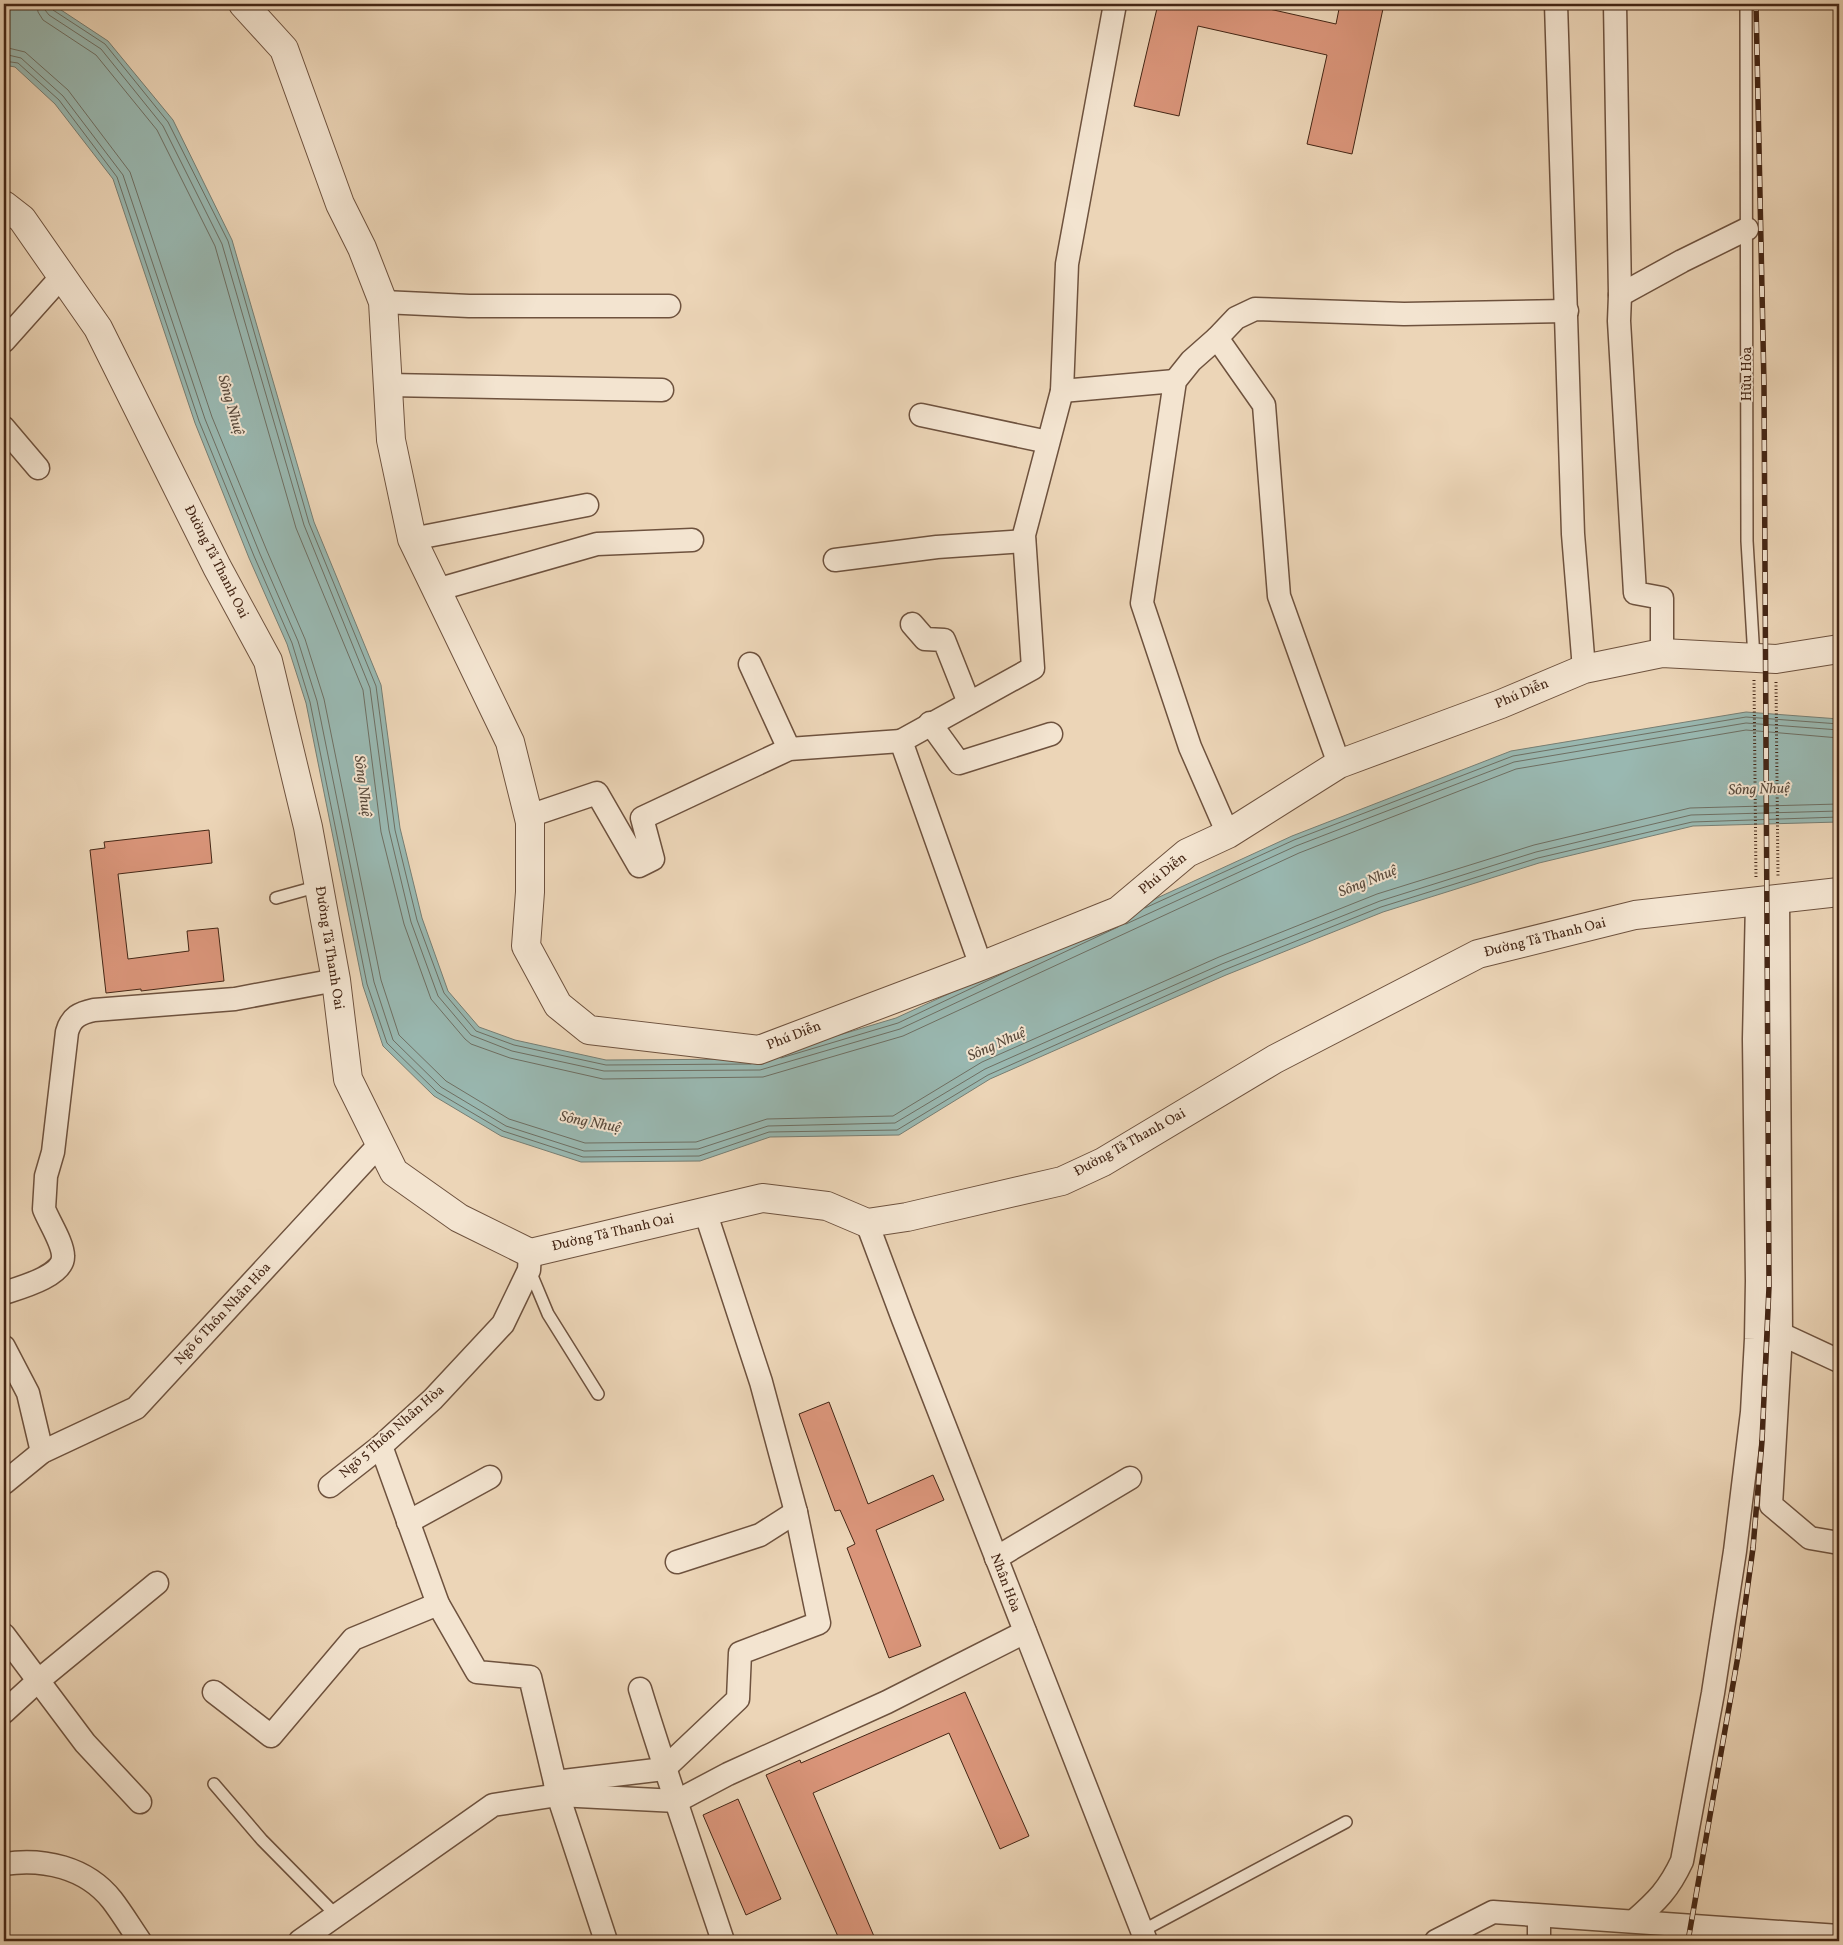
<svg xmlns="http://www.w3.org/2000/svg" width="1843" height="1945" font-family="Vollkorn,serif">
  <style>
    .water { fill: #99b8b1; stroke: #777e73 }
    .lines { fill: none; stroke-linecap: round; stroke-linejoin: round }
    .shore { stroke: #6e6f63; stroke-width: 1 }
    .building { fill: #da957a; stroke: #442615 }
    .service-casing { stroke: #6e523e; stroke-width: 14 }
    .minor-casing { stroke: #6e523e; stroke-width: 25 }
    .tertiary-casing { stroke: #6e523e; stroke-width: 30 }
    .path { stroke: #442615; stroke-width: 3; stroke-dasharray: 1 2.5; stroke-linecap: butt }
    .service { stroke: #f3e4d0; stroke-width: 11 }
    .minor { stroke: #f3e4d0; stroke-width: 22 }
    .tertiary { stroke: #f3e4d0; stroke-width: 28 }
    .rail-casing { stroke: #442615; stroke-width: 5.5 }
    .rail { stroke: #f3e4d0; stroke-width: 4; stroke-dasharray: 11; stroke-linecap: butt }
    .labels { text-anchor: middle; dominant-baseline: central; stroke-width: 4; stroke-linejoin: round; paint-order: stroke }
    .street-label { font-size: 14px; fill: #442615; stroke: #f3e4d0 }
    .water-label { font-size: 15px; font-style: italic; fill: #594a3c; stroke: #f3e4d0 }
  </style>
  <rect width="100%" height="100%" fill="#ecd5b7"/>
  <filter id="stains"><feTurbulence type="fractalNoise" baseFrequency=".004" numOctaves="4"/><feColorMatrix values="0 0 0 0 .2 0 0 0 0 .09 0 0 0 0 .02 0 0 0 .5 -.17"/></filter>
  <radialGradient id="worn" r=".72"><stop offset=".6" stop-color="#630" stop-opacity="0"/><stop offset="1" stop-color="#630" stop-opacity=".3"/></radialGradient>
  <polygon class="water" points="4,4 52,4 108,41 173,120 232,240 314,522 381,685 400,828 422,918 448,991 479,1027 515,1040 606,1060 759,1059 896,1018 1292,836 1511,751 1746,712 1839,719 1839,822 1693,826 1539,863 1383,912 1226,975 990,1079 899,1135 770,1137 700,1161 581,1162 501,1136 434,1096 383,1046 363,986 306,703 287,644 249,558 195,423 113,179 55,104 15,67 4,65"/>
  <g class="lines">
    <g class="shore">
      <polyline points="37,4 38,12 43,20 96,55 157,130 215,246 296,528 363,690 381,832 404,924 431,999 465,1039 471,1044 510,1058 603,1079 763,1077 903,1036 1299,853 1516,769 1746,730 1839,738"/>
      <polyline points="44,4 45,10 49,15 101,49 163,126 222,244 304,525 370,688 389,830 411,922 438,996 471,1035 512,1051 604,1071 760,1070 900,1029 1118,927"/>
      <polyline points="50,4 53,10 105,44 168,122 228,241 309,523 376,686 395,830 417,920 444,993 476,1031 514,1045 606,1065 751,1064"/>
      <polyline points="4,47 25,52 68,90 130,172 212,417 267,551 305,639 324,699 381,980 399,1035 446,1081 509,1119 585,1143 696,1142 767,1119 893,1116 982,1062 1219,957 1377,894 1534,845 1690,808 1839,804"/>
      <polyline points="4,54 21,58 63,96 123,175 205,419 260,554 298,641 317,701 374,982 393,1040 441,1087 506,1126 584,1151 698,1149 768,1126 895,1123 985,1069 1222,964 1380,901 1536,852 1691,815 1839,811"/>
      <polyline points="4,61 18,63 59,100 117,177 199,421 254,556 292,643 310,702 367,984 387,1043 437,1092 503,1131 583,1157 699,1156 769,1132 897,1130 988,1075 1224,970 1381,907 1538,858 1692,822 1839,817"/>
      <polyline points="1145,908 1294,840 1513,756 1746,717 1839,724"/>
      <polyline points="1126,924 1296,846 1514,762 1746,723 1839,730"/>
      <polyline points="781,1058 898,1023 1008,971"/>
    </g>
  </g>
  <g class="building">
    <polygon points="1158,4 1247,4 1336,24 1340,4 1384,4 1352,154 1307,144 1327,55 1198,26 1179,116 1134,106"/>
    <polygon points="209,830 212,863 118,874 128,959 189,951 187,931 218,928 224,981 141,991 141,989 106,993 90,850 105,848 104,842"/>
    <polygon points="829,1402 868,1504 933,1475 944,1500 876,1530 921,1646 889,1658 847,1548 855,1544 840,1510 835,1511 799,1414"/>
    <polygon points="965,1692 1029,1836 1000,1849 949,1733 813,1793 876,1941 840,1941 766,1775 800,1760 801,1763"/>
    <polygon points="738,1799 781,1899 746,1915 703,1815"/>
  </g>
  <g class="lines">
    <defs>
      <g id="service">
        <polyline points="1746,4 1747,541 1754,658"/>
        <polyline points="276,898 319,886"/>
        <polyline points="530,1271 548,1314 598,1394"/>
        <polyline points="214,1784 262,1840 336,1915"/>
        <polyline points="1142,1931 1346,1822"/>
      </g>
      <g id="minor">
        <polyline points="1556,4 1573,534 1584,669"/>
        <polyline points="1615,4 1620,295 1619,321 1635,593 1662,598 1662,653"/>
        <polyline points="1620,295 1682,261 1747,229"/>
        <polyline points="383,302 469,306 669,306"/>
        <polyline points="1217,338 1236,318 1255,309 1404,314 1567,311"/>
        <polyline points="4,341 62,276"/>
        <polyline points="388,385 662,390"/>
        <polyline points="1062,391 1175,381"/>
        <polyline points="921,415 1048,442"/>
        <polyline points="4,428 38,468"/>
        <polyline points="412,539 587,505"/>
        <polyline points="835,560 937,547 1024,541"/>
        <polyline points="436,590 597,544 692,540"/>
        <polyline points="912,624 925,639 944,640 969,703"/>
        <polyline points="750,664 789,749"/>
        <polyline points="930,723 959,763 1051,734"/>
        <polyline points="529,816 597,793 639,866 653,859 642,818 789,749 901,741"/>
        <polyline points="1228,834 1190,747 1142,603 1175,381 1191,361 1217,338 1264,405 1279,596 1339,764"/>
        <polyline points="1778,899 1781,1334 1771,1505 1810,1538 1839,1543"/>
        <polyline points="981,966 901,741 1033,668 1024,535 1062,391 1067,264 1115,4"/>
        <polyline points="867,1223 903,1319 1146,1941"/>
        <path d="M4,1293c15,-5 60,-17 59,-37 0,-13 -14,-34 -19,-47l2,-33 7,-24 14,-120c4,-15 13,-19 27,-22l141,-11 101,-19"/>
        <polyline points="1781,1334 1839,1361"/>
        <polyline points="4,1347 28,1393 42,1452"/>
        <polyline points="381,1446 438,1604 477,1672 530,1677 558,1795 606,1941"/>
        <polyline points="4,1483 42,1452 136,1408 380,1144"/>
        <polyline points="330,1486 381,1446 433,1399 503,1324 529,1270 530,1253"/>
        <polyline points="408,1522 490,1477"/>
        <polyline points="996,1558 1130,1478"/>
        <polyline points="677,1562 760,1535 796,1512"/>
        <polyline points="4,1635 85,1743 140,1802"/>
        <path d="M640,1689c26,85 55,168 83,252"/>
        <polyline points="214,1692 271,1736 353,1639 438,1604"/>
        <polyline points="4,1712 39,1680 157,1583"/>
        <polyline points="555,1782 664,1769 738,1699 740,1653 819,1623 796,1512 761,1382 705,1211"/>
        <path d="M4,1864c39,-6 82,3 108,36 10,13 19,28 28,41"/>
        <path d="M1634,1921c23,-20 35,-32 48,-60l31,-168 22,-142 17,-139 4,-73 1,-58 -3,-242 3,-137"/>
        <polyline points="300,1941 493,1805 558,1795 677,1801 728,1774 887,1702 1025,1632"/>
        <polyline points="1436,1941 1493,1912 1839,1936"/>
        <polyline points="1539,1941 1539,1916"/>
      </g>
      <g id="tertiary">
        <polyline points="243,4 284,49 340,204 362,248 383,302 391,440 412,539 510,742 530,822 530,892 526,946 558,1005 589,1030 759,1050 981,966 1118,911 1187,853 1228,834 1339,764 1501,704 1584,669 1662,653 1776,659 1839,649"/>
        <polyline points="4,205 22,219 98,328 217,567 268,661 308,827 336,980 348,1079 394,1172 459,1218 530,1253 762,1198 827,1206 867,1223 907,1217 1062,1181 1103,1162 1275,1059 1478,954 1635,915 1839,892"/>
      </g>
    </defs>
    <use href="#service" class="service-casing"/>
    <use href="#minor" class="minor-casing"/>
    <use href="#tertiary" class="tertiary-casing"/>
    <g class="path">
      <polyline points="1754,680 1756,879"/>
      <polyline points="1776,682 1778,876"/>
    </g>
    <use href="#service" class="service"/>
    <use href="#minor" class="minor"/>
    <use href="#tertiary" class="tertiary"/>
    <defs>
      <polyline id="rail" points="1688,1941 1738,1656 1753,1548 1762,1441 1769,1287 1764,386 1756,4"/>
    </defs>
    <use href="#rail" class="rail-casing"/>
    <use href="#rail" class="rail"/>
  </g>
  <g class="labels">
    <g class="street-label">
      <text transform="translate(1747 374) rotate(-90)">Hữu Hòa</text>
      <text transform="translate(216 562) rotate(63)">Đường Tả Thanh Oai</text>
      <text transform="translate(1522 694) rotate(-23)">Phú Diễn</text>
      <text transform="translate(1163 874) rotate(-39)">Phú Diễn</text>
      <text transform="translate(1545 938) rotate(-14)">Đường Tả Thanh Oai</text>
      <text transform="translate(329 948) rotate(81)">Đường Tả Thanh Oai</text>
      <text transform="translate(794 1036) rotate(-21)">Phú Diễn</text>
      <text transform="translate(1130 1143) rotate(-29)">Đường Tả Thanh Oai</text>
      <text transform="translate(613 1233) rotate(-13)">Đường Tả Thanh Oai</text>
      <text transform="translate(223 1314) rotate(-47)">Ngõ 6 Thôn Nhân Hòa</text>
      <text transform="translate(392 1432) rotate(-41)">Ngõ 5 Thôn Nhân Hòa</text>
      <text transform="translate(1005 1583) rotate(69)">Nhân Hòa</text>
    </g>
    <g class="water-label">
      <text transform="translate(230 405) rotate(74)">Sông Nhuệ</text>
      <text transform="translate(362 786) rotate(83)">Sông Nhuệ</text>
      <text transform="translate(1759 790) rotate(-2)">Sông Nhuệ</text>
      <text transform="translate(1368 882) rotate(-22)">Sông Nhuệ</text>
      <text transform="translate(997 1045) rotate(-24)">Sông Nhuệ</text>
      <text transform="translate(590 1123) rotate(11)">Sông Nhuệ</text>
    </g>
  </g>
  <rect width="1843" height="1945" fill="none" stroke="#ecd5b7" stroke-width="20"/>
  <rect x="5" y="5" width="1833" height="1935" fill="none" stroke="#442615" stroke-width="2.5"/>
  <rect x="10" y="10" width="1823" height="1925" fill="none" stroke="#442615"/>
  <rect width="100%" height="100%" filter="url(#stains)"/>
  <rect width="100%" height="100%" fill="url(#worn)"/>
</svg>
